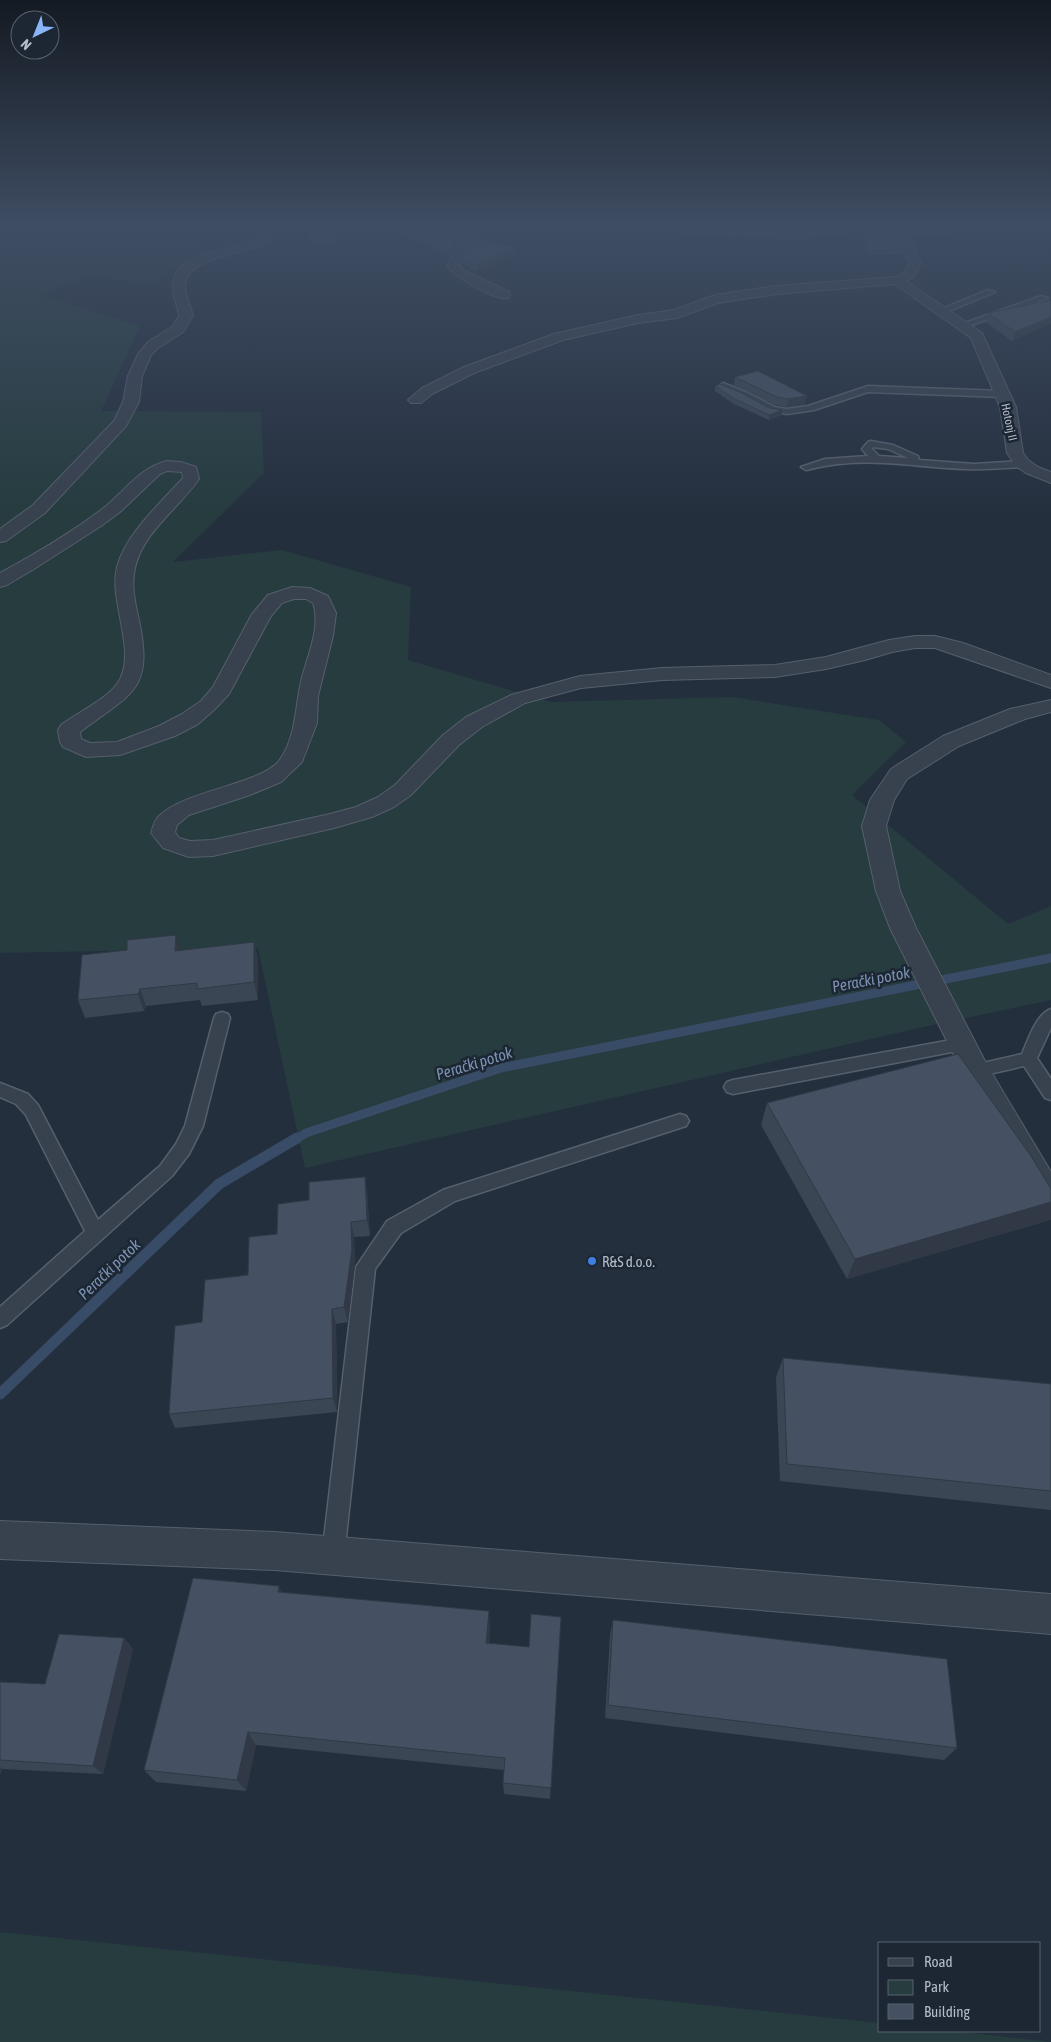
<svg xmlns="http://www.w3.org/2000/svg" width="1051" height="2042" font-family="'Asap Condensed',sans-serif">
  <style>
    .green { fill: #263c3f }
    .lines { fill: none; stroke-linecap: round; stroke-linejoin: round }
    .stream-far1 { stroke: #394c67; stroke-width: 9 }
    .stream { stroke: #394c67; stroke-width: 11 }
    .service-casing { stroke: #565f6c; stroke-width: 3 }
    .minor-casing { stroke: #565f6c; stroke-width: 2 }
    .service { fill: #38414e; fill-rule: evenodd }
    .minor { fill: #38414e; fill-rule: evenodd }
    .wall { fill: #3b4654 }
    .shaded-wall { fill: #303945 }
    .building { fill: #455162; stroke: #303945 }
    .shop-dot { fill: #3f7fe0; stroke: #1d2633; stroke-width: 2 }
    .labels { text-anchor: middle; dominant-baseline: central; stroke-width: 5; stroke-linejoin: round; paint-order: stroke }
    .far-street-label { font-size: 12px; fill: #b4bcc9; stroke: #1d2633 }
    .poi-label { font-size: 15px; fill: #b4bcc9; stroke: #1d2633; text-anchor: start }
    .water-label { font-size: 16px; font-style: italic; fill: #7c92b1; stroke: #1d2633 }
  </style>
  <rect width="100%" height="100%" fill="#242f3e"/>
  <g class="green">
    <polygon points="0,227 205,227 201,229 202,251 154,283 86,277 39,295 140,326 101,411 261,412 264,473 173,562 282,550 411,587 408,660 551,702 732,697 879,720 906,742 852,795 1008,924 1051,906 1051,1000 928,1026 305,1168 258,948 0,953"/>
    <polygon points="0,1932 880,2023 880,2031 956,2031 1051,2042 0,2042"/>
  </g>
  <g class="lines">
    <polyline class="stream-far1" points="295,1140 306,1133 501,1068 1051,958"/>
    <polyline class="stream" points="0,1394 219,1184 297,1138"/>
    <defs>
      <g id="service">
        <polygon points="988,290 995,292 944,313 937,311"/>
        <polygon points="1041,296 1048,298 966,327 959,325"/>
        <polygon points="723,383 748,393 775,407 787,409 808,406 868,386 1002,391 1006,394 1002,397 868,392 814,410 787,414 769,411 742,396 720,388 719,386"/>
        <path d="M871,441l22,4 25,11 1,4 55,4 50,-3 5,3 -5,3c-19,1 -38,3 -58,2 -59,-2 -100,-14 -160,1l-5,-3 24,-8 43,-3 -6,-7 6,-7zM873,447l15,2 20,9 -29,-2 -7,-7z"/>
        <path d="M1051,1009v19l-14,30 14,21v21l-6,-2 -21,-32 -48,11 -6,-1 -2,-5 2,-5 52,-12c6,-14 14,-40 29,-45z"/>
        <polygon points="222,1012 228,1014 230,1018 203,1126 189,1154 172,1176 7,1325 0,1328 0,1307 85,1231 26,1115 16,1104 0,1097 0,1083 28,1094 38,1105 98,1220 160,1166 176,1144 185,1126 214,1018 216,1014"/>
        <polygon points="962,1038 968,1040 970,1044 968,1048 962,1050 733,1094 727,1092 724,1087 727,1082 733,1080"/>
        <polygon points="680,1114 686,1116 689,1121 686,1126 455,1201 401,1233 375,1269 344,1556 341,1564 333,1567 325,1564 322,1556 356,1267 387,1221 443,1190"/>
      </g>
      <g id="minor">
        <path d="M255,227h12l3,12 -2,3c-23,14 -82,13 -83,44 0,10 6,20 8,30l-10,16 -25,16 -7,7 -9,21 -3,26 -13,24 -81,87 -39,28 -6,1v-13l33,-24 81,-84 9,-19 5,-26 10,-22 10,-12 25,-16 6,-10c-1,-10 -7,-20 -6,-30 1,-35 53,-35 78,-44l7,-4z"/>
        <path d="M466,227h12l-19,38 5,5 45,22 1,3 -1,3c-13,3 -54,-21 -62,-32z"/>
        <path d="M650,227h49l39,2 120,-2c-17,17 -172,6 -202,3z"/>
        <polygon points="886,227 898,227 913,246 921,262 914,277 906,281 982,333 1016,407 1023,453 1028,460 1038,467 1051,472 1051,483 1026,473 1016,466 1007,453 1000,407 971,338 895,284 776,294 718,303 677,318 638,323 563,340 474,373 432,394 421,403 411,403 408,400 422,388 464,367 554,334 638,315 674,310 715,295 776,286 896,277 905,272 909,262 901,247"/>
        <path d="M167,461l14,1 15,5 3,12c-20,29 -56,53 -64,89 -4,17 0,35 4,52 15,72 -8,73 -59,112l1,7 9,4 27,-1 42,-16 23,-12 19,-13 12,-14 39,-73 16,-19 24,-8 18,1 18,8 8,17 -3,23 -15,60 -1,27 -15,39 -21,20 -31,13 -61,20 -12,10 -2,7 4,6 11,3 23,-1 117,-26 26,-7 22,-10 17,-12 48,-50 23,-18 45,-22 69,-19 82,-8 113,-3 51,-8 63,-17 26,-4h20l28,7 88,32v13l-116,-40h-20l-23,4 -27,8 -39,9 -51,8 -113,3 -81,8 -56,15 -43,24 -23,18 -48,50 -17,12 -22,10 -38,11 -121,28 -24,1 -26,-9 -12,-15c2,-6 3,-12 8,-17 19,-19 68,-28 94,-39 10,-4 23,-10 28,-19 16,-24 14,-54 21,-81 6,-22 19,-51 11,-74l-7,-4h-12l-12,4 -11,13 -42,78 -14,15 -17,15 -23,12 -55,19 -34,2 -23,-10 -3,-5 -2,-12 3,-5c16,-12 44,-25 56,-41 22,-30 -9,-82 0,-117 8,-32 44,-65 66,-89l-1,-6 -15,-1 -7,3 -40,38 -19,14 -67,43 -27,16 -7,2v-14c35,-19 69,-39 101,-63 23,-17 37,-42 66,-49z"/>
        <polygon points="1051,700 1051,712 1025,719 959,746 907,779 894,800 886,826 900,891 916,928 987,1065 1051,1172 1051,1213 1040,1209 962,1071 890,928 876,891 862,826 870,800 891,769 943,736 1010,709"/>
        <polygon points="0,1521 275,1532 1051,1594 1051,1634 275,1570 0,1559"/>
      </g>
    </defs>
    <use href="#service" class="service-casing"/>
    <use href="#minor" class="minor-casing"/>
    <use href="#service" class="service"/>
    <use href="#minor" class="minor"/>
  </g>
  <g class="wall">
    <polygon points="311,227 335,227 333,243 310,243 309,238"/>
    <polygon points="373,227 464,227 452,233 457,234 458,240 450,256 423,241 419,242 393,231 379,232"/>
    <polygon points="857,227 889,230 904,249 903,254 869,255 857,230"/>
    <polygon points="899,227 952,227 954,229 953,234 907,235"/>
    <polygon points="517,255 477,272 462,263 462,256"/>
    <polygon points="1051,300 1012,341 986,322 988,313"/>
    <polygon points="735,377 805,404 787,407 776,405 734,385"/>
    <polygon points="715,386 782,415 769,420 734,404 715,391"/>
    <polygon points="254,942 258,960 258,1000 202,1006 200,1000 146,1006 144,1011 85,1018 78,1000 180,950"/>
    <polygon points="767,1103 1050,1189 1051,1189 1051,1219 1050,1220 847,1279 761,1125"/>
    <polygon points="365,1177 367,1193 370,1236 354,1237 355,1265 348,1322 336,1324 337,1412 175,1428 169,1414 202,1322 248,1275 309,1200"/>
    <polygon points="783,1358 1051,1384 1051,1510 780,1481 776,1377"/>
    <polygon points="282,1592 490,1626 489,1643 529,1647 561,1617 550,1799 504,1794 503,1783 504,1770 256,1745 246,1791 156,1782 144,1770"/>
    <polygon points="613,1620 957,1748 944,1760 605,1718 610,1635"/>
    <polygon points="124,1638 133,1649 103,1774 2,1769 0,1775 0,1682 45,1684"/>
  </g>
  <g class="shaded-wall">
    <polygon points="333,227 335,227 333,243 332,237"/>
    <polygon points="378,227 392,227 393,231 379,232"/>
    <polygon points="453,227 464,227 445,237 445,231"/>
    <polygon points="457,234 458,240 450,256 449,250"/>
    <polygon points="423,235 423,241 419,242 419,236"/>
    <polygon points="516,248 517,255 477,272 477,265"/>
    <polygon points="1051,317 1051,324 1012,341 1015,332"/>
    <polygon points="807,396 805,404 787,407 788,399"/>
    <polygon points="782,410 782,415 769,420 769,415"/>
    <polygon points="176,935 181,952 175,951"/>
    <polygon points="254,942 258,960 258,1000 254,982"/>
    <polygon points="140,989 146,1006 144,1011 138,994"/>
    <polygon points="365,1177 367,1193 370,1236 367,1220"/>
    <polygon points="1051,1202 1051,1219 1050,1220 847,1279 855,1259"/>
    <polygon points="351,1222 354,1237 355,1265 348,1322 344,1307"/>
    <polygon points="332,1309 336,1324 337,1412 333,1398"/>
    <polygon points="279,1586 286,1601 278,1592"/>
    <polygon points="489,1611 490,1626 487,1657 486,1643"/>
    <polygon points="124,1638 133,1649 103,1774 93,1766"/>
    <polygon points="248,1732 256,1745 246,1791 237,1780"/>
    <polygon points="0,1767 2,1769 0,1775"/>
  </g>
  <g class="building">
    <polygon points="311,227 333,227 332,237 309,238"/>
    <polygon points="396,227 453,227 445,231 457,234 449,250 423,235 419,236"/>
    <polygon points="859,227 888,227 889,230 904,249 870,250"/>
    <polygon points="905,227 952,227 954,229 908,230"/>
    <polygon points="472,237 516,248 477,265 462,256"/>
    <polygon points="1051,300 1051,317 1015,332 988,313"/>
    <polygon points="758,371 807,396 788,399 777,397 735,377"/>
    <polygon points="720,384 742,393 769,408 782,410 769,415 735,399 715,386"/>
    <polygon points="176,935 175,951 254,942 254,982 197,989 197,983 140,989 138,994 78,1000 82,955 127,950 127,940"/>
    <polygon points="958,1054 1031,1156 1051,1189 1051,1202 855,1259 767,1103"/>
    <polygon points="365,1177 367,1220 351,1222 352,1250 344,1307 332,1309 333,1398 169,1414 175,1326 202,1322 205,1280 248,1275 249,1237 277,1234 278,1204 309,1200 309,1182"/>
    <polygon points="783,1358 1051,1384 1051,1491 787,1464"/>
    <polygon points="193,1578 279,1586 278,1592 489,1611 486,1643 529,1647 531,1614 561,1617 551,1788 503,1783 505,1758 248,1732 237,1780 144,1770"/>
    <polygon points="613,1620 947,1659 957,1748 608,1705"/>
    <polygon points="59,1634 124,1638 93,1766 0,1760 0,1682 45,1684"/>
  </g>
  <linearGradient id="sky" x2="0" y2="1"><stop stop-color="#141a22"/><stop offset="0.44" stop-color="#3f4d63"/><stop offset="1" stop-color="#3f4d63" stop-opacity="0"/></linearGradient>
  <rect width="1051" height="513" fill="url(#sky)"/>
  <circle class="shop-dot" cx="592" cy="1261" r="5"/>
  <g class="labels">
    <g class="far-street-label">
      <text transform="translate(1009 422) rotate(78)">Hotonj II</text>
    </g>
    <g class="poi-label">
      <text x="602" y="1261">R&amp;S d.o.o.</text>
    </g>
    <g class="water-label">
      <text transform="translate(871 979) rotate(-11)">Perački potok</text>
      <text transform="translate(474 1063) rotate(-17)">Perački potok</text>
      <text transform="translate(109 1269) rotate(-44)">Perački potok</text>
    </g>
  </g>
  <rect x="878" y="1942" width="162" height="90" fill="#1d2633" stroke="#59626f"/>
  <rect x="888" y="1958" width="25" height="8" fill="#38414e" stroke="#59626f"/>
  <text x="924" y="1967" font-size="15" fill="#b4bcc9">Road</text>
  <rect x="888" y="1980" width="25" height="15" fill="#263c3f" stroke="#59626f"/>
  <text x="924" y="1992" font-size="15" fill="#b4bcc9">Park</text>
  <rect x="888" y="2004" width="25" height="15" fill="#455162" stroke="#59626f"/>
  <text x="924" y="2017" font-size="15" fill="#b4bcc9">Building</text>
  <g transform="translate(35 35) rotate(223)"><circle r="24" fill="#1d2633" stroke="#59626f"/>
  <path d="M0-4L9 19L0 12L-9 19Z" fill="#8ab4f8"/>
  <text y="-8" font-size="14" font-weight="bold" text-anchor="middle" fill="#b4bcc9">N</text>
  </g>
</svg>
